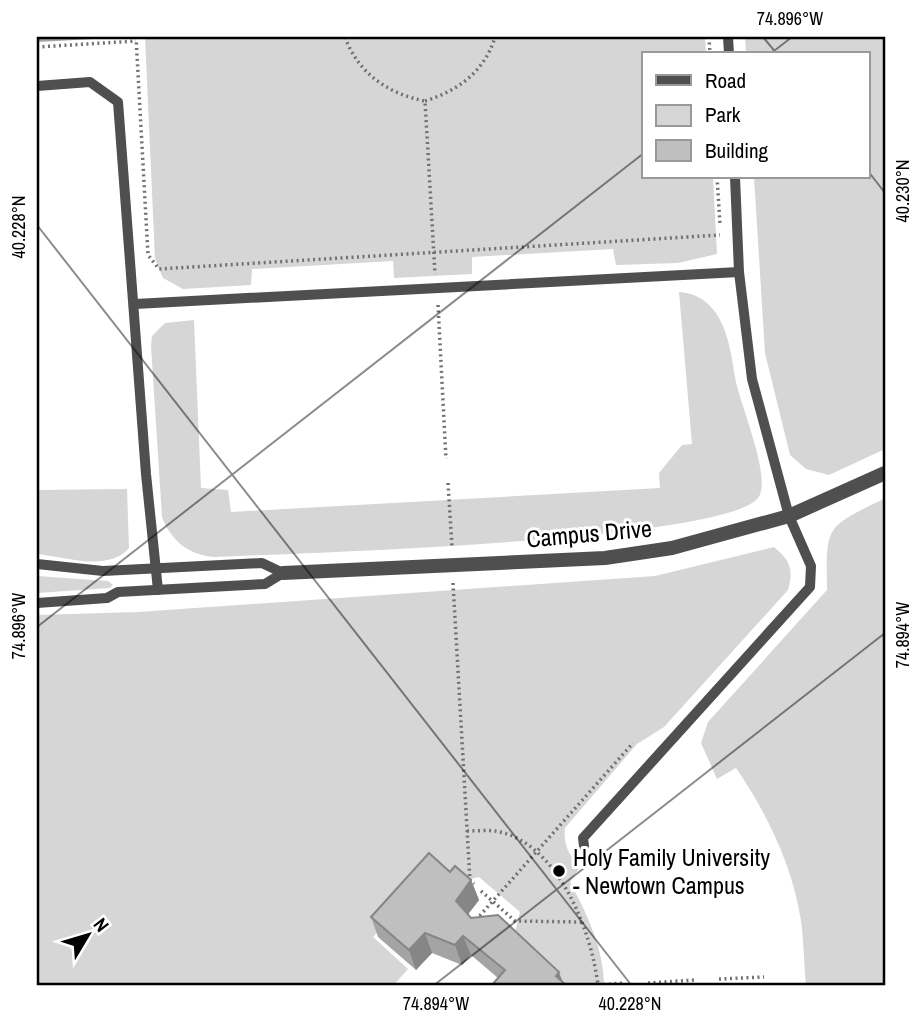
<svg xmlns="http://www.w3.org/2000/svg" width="922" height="1023" font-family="'Archivo Narrow',sans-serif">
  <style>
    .green { fill: #d6d6d6 }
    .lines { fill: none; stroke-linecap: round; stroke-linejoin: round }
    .path { stroke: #717171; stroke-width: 3.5; stroke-dasharray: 2 3.5; stroke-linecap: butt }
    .service { stroke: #4f4f4f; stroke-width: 10 }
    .minor { stroke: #4f4f4f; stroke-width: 14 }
    .wall { fill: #a4a4a4 }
    .shaded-wall { fill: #868686 }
    .building { fill: #bfbfbf; stroke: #868686; stroke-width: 2 }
    .ticks { fill: none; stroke: #000; stroke-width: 2; stroke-opacity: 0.45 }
    .poi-dot { fill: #000; stroke: #fff; stroke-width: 2.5 }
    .labels { text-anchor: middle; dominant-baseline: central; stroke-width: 6; stroke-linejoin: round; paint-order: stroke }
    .street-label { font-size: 24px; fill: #000; stroke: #fff }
    .poi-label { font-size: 24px; fill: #000; stroke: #fff; text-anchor: start }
    .neatline { fill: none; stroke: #000; stroke-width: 2.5 }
    .ticks-label { font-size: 18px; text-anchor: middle; fill: #000 }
  </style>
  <rect width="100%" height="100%" fill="#fff"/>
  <g class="green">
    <polygon points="145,37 705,37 706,54 644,54 644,177 713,177 717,254 678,263 616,265 613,249 472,257 472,274 394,278 393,261 252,269 251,285 183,289 163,278 155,259"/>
    <polygon points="745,37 885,37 885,449 829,475 806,469 790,455 765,353 754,177 868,177 868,54 746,54"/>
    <path d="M679,292c44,3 51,51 56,85 4,26 38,102 23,121 -36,44 -466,55 -544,59 -25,-2 -43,-16 -52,-40l-11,-171 1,-10 13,-13 29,-3 7,168 27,2 3,22 429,-24 -1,-15 23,-28 10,-1z"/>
    <path d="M127,489l2,59c-20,24 -64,9 -92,6v-64z"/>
    <path d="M885,498v488h-79c-2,-21 -2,-43 -5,-65 -8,-54 -34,-108 -65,-153l-19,11 -16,-36 7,-21 119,-132c-1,-67 -1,-62 58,-92z"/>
    <path d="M774,547c16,13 20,23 14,43l-124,137 -27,17 -72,84c-2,17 4,27 15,39l-10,15c17,32 34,67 34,104h-38l-52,-49 6,-25 -41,-35 -17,4 -27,-13 -62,69 35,32 -15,17h-356v-371l101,-3 517,-36z"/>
    <polygon points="37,576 108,581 113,585 110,588 37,593"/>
  </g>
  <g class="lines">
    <g class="path">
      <polyline points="136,37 148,255 159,269 720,235"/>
      <path d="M345,37c13,36 43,57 80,64l10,173"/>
      <polyline points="709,37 710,54"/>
      <polyline points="37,47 136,41"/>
      <path d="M425,101c33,-10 60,-30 70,-64"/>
      <polyline points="717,177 720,224"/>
      <polyline points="438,305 446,459"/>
      <polyline points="448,483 452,547"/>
      <polyline points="453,583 470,881 474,884"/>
      <path d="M467,831c9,0 19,-1 28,0 63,10 97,101 103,155"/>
      <polyline points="481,891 515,921 582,922"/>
      <polyline points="476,920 633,743"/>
      <polyline points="719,979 764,977"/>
      <polyline points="648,983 695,980"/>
      <polyline points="598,985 623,983"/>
    </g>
    <g class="service">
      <polyline points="728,37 729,54"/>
      <polyline points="37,86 90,82 118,102 146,474 158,590"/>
      <polyline points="135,304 739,272"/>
      <polyline points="37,564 103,571 262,563 283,573"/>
      <polyline points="37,603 107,598 118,592 265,584 283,573"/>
      <polyline points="584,846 583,838 810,587 811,566 789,516 752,379 739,272 735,177"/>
    </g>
    <polyline class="minor" points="283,573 605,558 672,548 789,516 885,473"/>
  </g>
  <g class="wall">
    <polygon points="37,37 131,37 37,42"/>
    <polygon points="450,872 471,880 479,900 468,914 471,918 559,972 498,978 471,955 462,965 432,953 416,970 378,937 371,917"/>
  </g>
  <g class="shaded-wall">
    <polygon points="471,880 479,900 463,921 456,901"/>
    <polygon points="425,933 432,953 416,970 409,950"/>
    <polygon points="463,936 471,955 462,965 455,945"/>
    <polygon points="559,972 564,986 556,976"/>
  </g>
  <polygon class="building" points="429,853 450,872 455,866 471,880 456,901 471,918 498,915 559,972 556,976 567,986 491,986 505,970 463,936 455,945 425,933 409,950 371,917"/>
  <path class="ticks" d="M763,37l14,17M770,54l22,-17M868,171l17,22M37,225l595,761M37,627l607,-474M433,986l452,-353"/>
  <circle class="poi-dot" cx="559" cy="871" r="7"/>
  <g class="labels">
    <g class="street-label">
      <text transform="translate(589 533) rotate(-5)">Campus Drive</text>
    </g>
    <g class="poi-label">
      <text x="573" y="857">Holy Family University<tspan x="573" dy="28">- Newtown Campus</tspan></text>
    </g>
  </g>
  <rect width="922" height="1023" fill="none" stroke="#ffffff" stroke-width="77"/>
  <rect x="642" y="52" width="228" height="126" fill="#ffffff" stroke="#999999" stroke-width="2"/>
  <rect x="656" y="75" width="35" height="10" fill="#4f4f4f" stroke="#999999" stroke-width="2"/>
  <text x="705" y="88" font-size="21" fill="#000000">Road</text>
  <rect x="656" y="105" width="35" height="21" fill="#d6d6d6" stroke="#999999" stroke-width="2"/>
  <text x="705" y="122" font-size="21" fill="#000000">Park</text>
  <rect x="656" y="140" width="35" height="21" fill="#bfbfbf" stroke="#999999" stroke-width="2"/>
  <text x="705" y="158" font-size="21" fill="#000000">Building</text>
  <g transform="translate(88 935) rotate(52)" stroke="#ffffff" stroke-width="5" paint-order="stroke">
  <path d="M0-5L12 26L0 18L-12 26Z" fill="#000000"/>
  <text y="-10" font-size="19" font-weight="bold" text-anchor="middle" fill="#000000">N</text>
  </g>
  <rect x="38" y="38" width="846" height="946" class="neatline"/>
  <g class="ticks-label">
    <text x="790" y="25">74.896°W</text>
    <text transform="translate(903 191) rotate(-90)" y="6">40.230°N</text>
    <text transform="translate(19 227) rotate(-90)" y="6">40.228°N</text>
    <text transform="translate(19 626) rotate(-90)" y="6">74.896°W</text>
    <text transform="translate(903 635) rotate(-90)" y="6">74.894°W</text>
    <text x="436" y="1010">74.894°W</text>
    <text x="630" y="1010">40.228°N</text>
  </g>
</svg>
